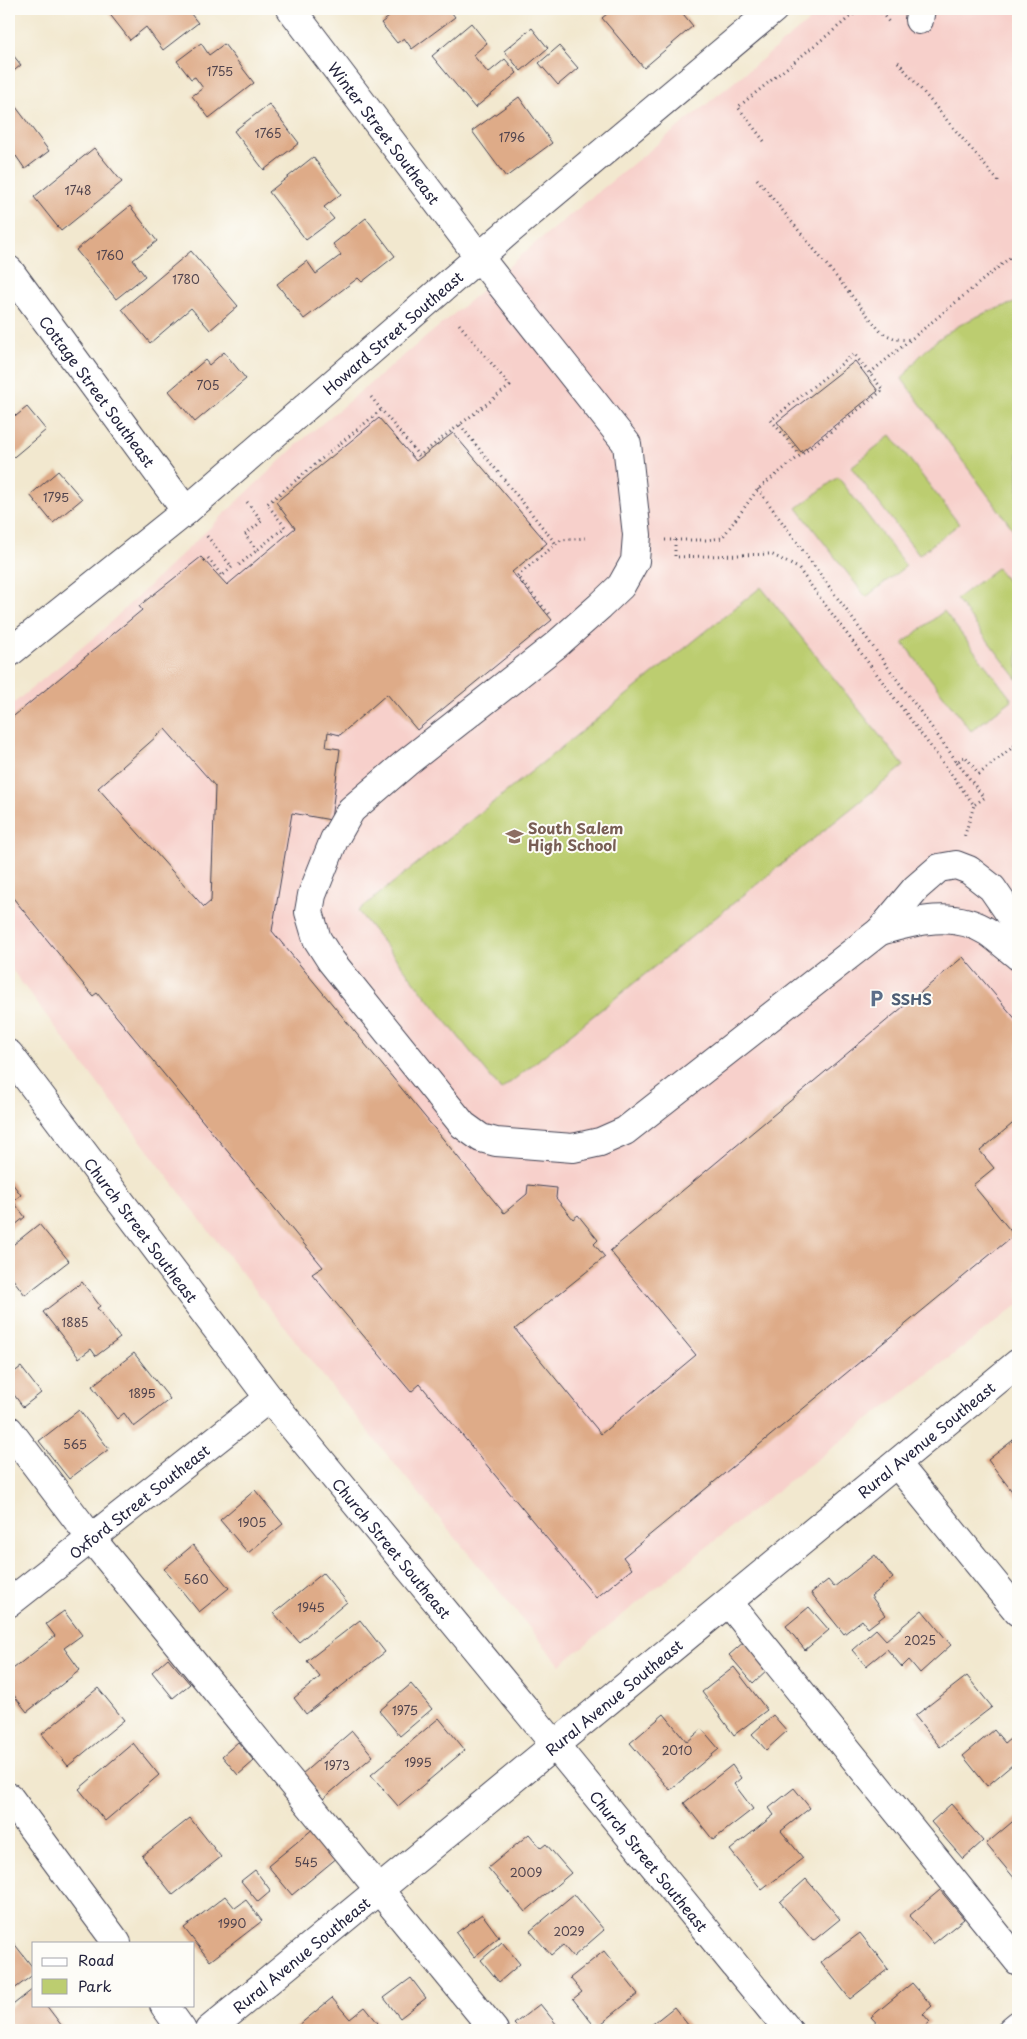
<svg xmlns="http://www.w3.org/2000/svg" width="1027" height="2039" font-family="'Playpen Sans',sans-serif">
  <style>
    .built { fill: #f7d0cb }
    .green { fill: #bccd70; stroke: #6f7856 }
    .building { fill: #deab88; fill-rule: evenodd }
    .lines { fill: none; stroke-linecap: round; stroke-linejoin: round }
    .minor-casing { stroke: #414051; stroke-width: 30 }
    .path { stroke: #414051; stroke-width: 3; stroke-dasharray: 1 4; stroke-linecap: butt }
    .minor { stroke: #fff; stroke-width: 28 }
    .labels { text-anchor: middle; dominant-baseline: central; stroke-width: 4; stroke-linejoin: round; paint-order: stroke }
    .number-label { font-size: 12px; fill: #51444e }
    .street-label { font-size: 15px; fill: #22223b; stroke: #fdfcf7 }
    .education-label { font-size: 15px; font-weight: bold; fill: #785e54; stroke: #fdfcf7; text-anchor: start }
    .service-label { font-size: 15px; font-weight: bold; fill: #4e5e75; stroke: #fdfcf7; text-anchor: start }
  </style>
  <rect width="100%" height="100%" fill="#fdfcf7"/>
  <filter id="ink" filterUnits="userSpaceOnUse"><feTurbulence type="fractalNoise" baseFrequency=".02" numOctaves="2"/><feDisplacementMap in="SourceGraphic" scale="10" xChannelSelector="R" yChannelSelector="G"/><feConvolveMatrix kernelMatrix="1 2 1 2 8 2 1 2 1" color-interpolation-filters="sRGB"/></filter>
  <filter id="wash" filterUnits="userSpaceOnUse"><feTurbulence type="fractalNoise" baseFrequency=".0096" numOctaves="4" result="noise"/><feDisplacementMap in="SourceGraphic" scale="20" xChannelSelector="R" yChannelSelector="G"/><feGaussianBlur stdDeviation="1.12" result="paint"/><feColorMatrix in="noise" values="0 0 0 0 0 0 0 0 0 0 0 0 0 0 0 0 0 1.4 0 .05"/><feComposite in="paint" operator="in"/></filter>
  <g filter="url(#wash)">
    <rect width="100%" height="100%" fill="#f2e8cf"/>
    <polygon class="built" points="824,9 1018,9 1018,1305 803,1470 560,1665 342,1400 205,1226 9,966 9,707 97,635 301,441 473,298 533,245"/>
    <g class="green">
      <path d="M1018,302v234l-116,-157c7,-9 13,-19 22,-27 25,-26 60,-40 94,-50z"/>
      <polygon points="891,435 959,524 919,555 851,467"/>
      <polygon points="838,477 906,566 866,597 797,508"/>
      <polygon points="997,568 1018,596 1018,680 956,599"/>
      <polygon points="761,587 904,766 501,1090 358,911"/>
      <polygon points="944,611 1012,700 971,731 903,643"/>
    </g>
    <g id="blocks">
      <g class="building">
        <polygon points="112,9 187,9 198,23 163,50 146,27 130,40 108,12"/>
        <polygon points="382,9 449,9 455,17 412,49 404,38 397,43 381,23 389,17"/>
        <polygon points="613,9 679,9 693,26 644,68 602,18"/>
        <polygon points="471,23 487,43 473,55 488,73 505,59 517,73 475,108 432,56"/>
        <polygon points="532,28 548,48 521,71 504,51"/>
        <polygon points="201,43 209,55 224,44 254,83 209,118 192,96 203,88 195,77 191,79 177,61"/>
        <polygon points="559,46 578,68 558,85 539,63"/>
        <polygon points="9,50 21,65 9,75"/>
        <polygon points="519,97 552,143 506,177 472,131"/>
        <polygon points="269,104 299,143 264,170 234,131"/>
        <polygon points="16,107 49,151 25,169 16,156 12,159 9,154 9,112"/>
        <polygon points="94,148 122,182 61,231 34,197"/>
        <polygon points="313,157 341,194 324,207 334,219 306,240 269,192"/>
        <polygon points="130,206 157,241 133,260 145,276 116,299 76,250"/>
        <polygon points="366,218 395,256 362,282 358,278 304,319 277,284 307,261 316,274 341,255 333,244"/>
        <polygon points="191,251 238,306 210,330 191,308 150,343 122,309"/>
        <polygon points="224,352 246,379 195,422 169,391 205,360 209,365"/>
        <polygon points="855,361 878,391 801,452 777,422"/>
        <polygon points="27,407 46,430 9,461 9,418 14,414 16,416"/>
        <path d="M379,418l37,43 37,-28 94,110 -35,29 40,48 -135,110 -30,-36 -47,41 -12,-3 -2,15 14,2 -9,71 -39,-7 -20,118 232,282 23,-19 1,-9 29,3 -1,10 17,21 5,-4 20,25 -4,4 11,13 -90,72 86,105 95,-79 -86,-104 353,-294 55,65v97l-38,32 14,17 -21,17 41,50 -391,322 9,12 -36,29 -176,-214 -9,8 -76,-90 -23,-28 11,-7 -226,-274 -4,3 -84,-103v-173l133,-110 -3,-4 62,-49 26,28 68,-57 -19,-26zM165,729l50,57 -4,115 -7,6 -106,-119z"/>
        <polygon points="58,471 82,499 53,523 30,495"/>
        <polygon points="9,1179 21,1195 13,1201 25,1217 9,1230"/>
        <polygon points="39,1224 69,1261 25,1295 9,1274 9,1248"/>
        <polygon points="82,1282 100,1306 97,1308 120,1338 96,1356 91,1349 79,1358 43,1312"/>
        <polygon points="134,1353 170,1399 134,1427 124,1413 117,1419 92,1386"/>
        <polygon points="21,1367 41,1393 23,1407 9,1388 9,1376"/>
        <polygon points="79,1410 109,1449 69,1479 39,1441"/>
        <polygon points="1017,1437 1018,1438 1018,1499 988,1460"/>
        <polygon points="255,1490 283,1524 248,1553 220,1520"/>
        <polygon points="193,1545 229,1588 199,1612 164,1569"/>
        <polygon points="875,1555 893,1578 871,1596 885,1615 868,1628 862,1620 844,1634 811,1593 828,1580 834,1587"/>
        <polygon points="323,1573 347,1602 299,1642 274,1613"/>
        <polygon points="809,1607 829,1630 805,1650 786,1626"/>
        <polygon points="922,1610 951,1645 920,1673 909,1660 902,1667 887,1649 866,1666 852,1650 876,1629 886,1640"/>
        <polygon points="64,1611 82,1635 64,1648 80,1670 27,1712 9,1689 9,1672 55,1636 46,1624"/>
        <polygon points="360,1620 385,1652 306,1714 294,1698 320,1677 307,1661"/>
        <polygon points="745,1641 769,1668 753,1683 729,1655"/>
        <polygon points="168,1658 190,1684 173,1698 152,1672"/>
        <polygon points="734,1667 767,1710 734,1735 702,1692"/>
        <polygon points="967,1676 992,1707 940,1747 915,1716"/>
        <polygon points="411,1684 432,1709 400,1736 379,1711"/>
        <polygon points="98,1688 124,1720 68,1766 42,1734"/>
        <polygon points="664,1714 687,1742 702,1729 719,1749 670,1790 630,1743"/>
        <polygon points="773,1715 787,1731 766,1750 752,1734"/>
        <polygon points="439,1718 465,1750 398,1806 371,1775"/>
        <polygon points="994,1730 1005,1743 1014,1736 1018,1741 1018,1760 987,1786 963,1756"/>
        <polygon points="352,1731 373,1756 323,1799 302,1774"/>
        <polygon points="238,1742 254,1761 238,1775 222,1756"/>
        <polygon points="133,1743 159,1775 105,1821 79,1789"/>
        <polygon points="732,1765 741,1778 734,1784 753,1809 713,1840 684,1803"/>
        <polygon points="794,1788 810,1808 781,1831 803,1858 762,1890 730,1850 774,1815 769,1808"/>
        <polygon points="951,1804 983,1841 963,1859 931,1822"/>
        <polygon points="1018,1817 1018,1876 1015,1879 986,1844"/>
        <polygon points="190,1818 221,1857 173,1895 142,1856"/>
        <polygon points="314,1828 338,1857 292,1895 268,1866"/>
        <polygon points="529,1834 541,1848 546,1844 571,1873 525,1912 488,1868"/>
        <polygon points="255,1870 271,1891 258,1902 241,1881"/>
        <polygon points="806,1879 840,1919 813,1941 780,1902"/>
        <polygon points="940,1890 964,1919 933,1944 909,1916"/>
        <polygon points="574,1894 604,1930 573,1957 563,1945 551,1955 530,1931"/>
        <polygon points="225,1896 235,1908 246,1900 262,1921 210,1961 184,1928"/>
        <polygon points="482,1914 499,1937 474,1957 456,1933"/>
        <polygon points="860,1933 888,1969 850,1999 821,1962"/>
        <polygon points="9,1937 34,1969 34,1974 9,1993"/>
        <polygon points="502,1942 520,1964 499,1982 481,1960"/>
        <polygon points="604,1951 638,1994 596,2028 573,1999 582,1992 570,1978"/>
        <polygon points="411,1978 426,1998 400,2018 384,1998"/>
        <polygon points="912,1983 932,2006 923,2014 930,2022 921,2030 883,2030 871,2017"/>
        <polygon points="33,1989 34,2005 46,2005 65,2030 9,2030 13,2026 9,2021 9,2008"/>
        <polygon points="332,1998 350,2019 365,2007 378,2023 369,2030 293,2030"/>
        <polygon points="540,2004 561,2030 520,2030 514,2024"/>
        <polygon points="674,2007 692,2030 645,2030"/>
      </g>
    </g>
  </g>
  <g filter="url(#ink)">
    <use href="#blocks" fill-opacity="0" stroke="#414051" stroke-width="1"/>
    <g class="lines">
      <defs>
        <g id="minor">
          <path id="s1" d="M291,9l188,248 148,187 10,91 -2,26 -14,25 -21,20 -44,39 -150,118 -55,47 -17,30 -22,55 -3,17 8,27 14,22 132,164 18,13 15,4 77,6 27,-6 25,-11 255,-200 36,-43 23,-20 17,-3 13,5 23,18 20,29 6,25"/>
          <polyline points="919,20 921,9"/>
          <path id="s2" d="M9,270l177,241"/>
          <path id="s3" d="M9,653l177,-142 323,-280 265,-222"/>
          <path d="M880,931c35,-10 74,-21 108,1 10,7 20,16 30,24"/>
          <path id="s4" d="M9,1054l260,344 286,347 233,285"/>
          <polyline points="9,1430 91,1538 494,2030"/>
          <polyline points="897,1464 1018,1612"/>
          <path id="s5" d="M9,1603l260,-205"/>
          <polyline points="729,1603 1018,1961"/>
          <polyline points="9,1797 117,1943"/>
          <polyline points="164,2005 182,2030"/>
          <path id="s6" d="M209,2030l809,-667"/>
          <polyline points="1012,2030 1018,2025"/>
        </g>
      </defs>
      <use href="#minor" class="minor-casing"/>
      <g class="path">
        <polyline points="878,9 889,22"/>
        <polyline points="898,62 999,182"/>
        <polyline points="764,141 738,107 860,9"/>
        <path d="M757,179l124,153c11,6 18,9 30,7"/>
        <polyline points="870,373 1018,251"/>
        <polyline points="371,397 419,456 510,386 459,324"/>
        <polyline points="460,425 556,544"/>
        <polyline points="758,489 957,762 965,756 979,774 1018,743"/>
        <polyline points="247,502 262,521 245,535 257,550"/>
        <polyline points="665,540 706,540 722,538 758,489 883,390 854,354 771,420 800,455"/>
        <polyline points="675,540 675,557 771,554 798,568 974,805 964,838"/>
        <polyline points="204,561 208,558 222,576 232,567 206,535"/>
        <polyline points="239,565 285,527 267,504 381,410"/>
        <polyline points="549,614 517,576 561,540 585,538"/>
        <polyline points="957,762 984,798 974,805"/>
      </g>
      <use href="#minor" class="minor"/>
    </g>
  </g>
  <defs>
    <symbol id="school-bare" viewBox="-9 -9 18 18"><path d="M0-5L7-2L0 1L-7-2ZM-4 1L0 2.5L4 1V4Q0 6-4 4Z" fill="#8d6e63" stroke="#fdfcf7" stroke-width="2.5" paint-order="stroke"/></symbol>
    <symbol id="parking-bare" viewBox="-9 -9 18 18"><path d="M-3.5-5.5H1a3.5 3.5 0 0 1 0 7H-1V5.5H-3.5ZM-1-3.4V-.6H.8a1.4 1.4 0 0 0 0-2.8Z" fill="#5c6f8a" stroke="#fdfcf7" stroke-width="2.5" paint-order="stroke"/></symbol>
  </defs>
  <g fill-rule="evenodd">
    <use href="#school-bare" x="502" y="824" width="25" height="25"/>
    <use href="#parking-bare" x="864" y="986" width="25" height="25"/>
  </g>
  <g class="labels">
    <g class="number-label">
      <text x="220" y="71">1755</text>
      <text x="268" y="133">1765</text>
      <text x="512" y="137">1796</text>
      <text x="78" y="190">1748</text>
      <text x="110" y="255">1760</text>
      <text x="186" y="279">1780</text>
      <text x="208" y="385">705</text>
      <text x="56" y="497">1795</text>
      <text x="75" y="1322">1885</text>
      <text x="142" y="1393">1895</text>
      <text x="75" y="1444">565</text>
      <text x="252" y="1522">1905</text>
      <text x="196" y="1579">560</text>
      <text x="311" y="1607">1945</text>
      <text x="920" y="1640">2025</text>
      <text x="405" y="1710">1975</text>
      <text x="677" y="1750">2010</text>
      <text x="418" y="1762">1995</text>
      <text x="337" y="1765">1973</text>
      <text x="306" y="1862">545</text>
      <text x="526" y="1872">2009</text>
      <text x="232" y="1923">1990</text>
      <text x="569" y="1931">2029</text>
    </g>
    <g class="street-label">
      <text stroke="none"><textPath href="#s1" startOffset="155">Winter Street Southeast</textPath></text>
      <text stroke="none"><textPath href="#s3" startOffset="500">Howard Street Southeast</textPath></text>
      <text stroke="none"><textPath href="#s2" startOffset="150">Cottage Street Southeast</textPath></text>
      <text stroke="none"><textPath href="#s4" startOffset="220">Church Street Southeast</textPath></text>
      <text stroke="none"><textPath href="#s6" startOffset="929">Rural Avenue Southeast</textPath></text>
      <text stroke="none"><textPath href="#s5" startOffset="165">Oxford Street Southeast</textPath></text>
      <text stroke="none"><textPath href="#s4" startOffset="625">Church Street Southeast</textPath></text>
      <text stroke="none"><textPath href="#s6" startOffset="524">Rural Avenue Southeast</textPath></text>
      <text stroke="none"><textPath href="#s4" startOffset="1030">Church Street Southeast</textPath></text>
      <text stroke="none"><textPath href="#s6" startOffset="119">Rural Avenue Southeast</textPath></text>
    </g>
    <g class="education-label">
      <text x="528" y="827">South Salem<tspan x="528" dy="17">High School</tspan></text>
    </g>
    <g class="service-label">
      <text x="891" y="998">SSHS</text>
    </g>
  </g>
  <rect width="1027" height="2039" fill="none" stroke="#fdfcf7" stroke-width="30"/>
  <rect x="32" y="1942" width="162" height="65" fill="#fdfcf7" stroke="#a5a5ac"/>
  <rect x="42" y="1958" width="25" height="8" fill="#ffffff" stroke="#a5a5ac"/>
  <text x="78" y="1966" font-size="15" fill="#22223b">Road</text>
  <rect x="42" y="1979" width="25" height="15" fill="#bccd70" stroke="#a5a5ac"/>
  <text x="78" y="1992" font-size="15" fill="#22223b">Park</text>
</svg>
